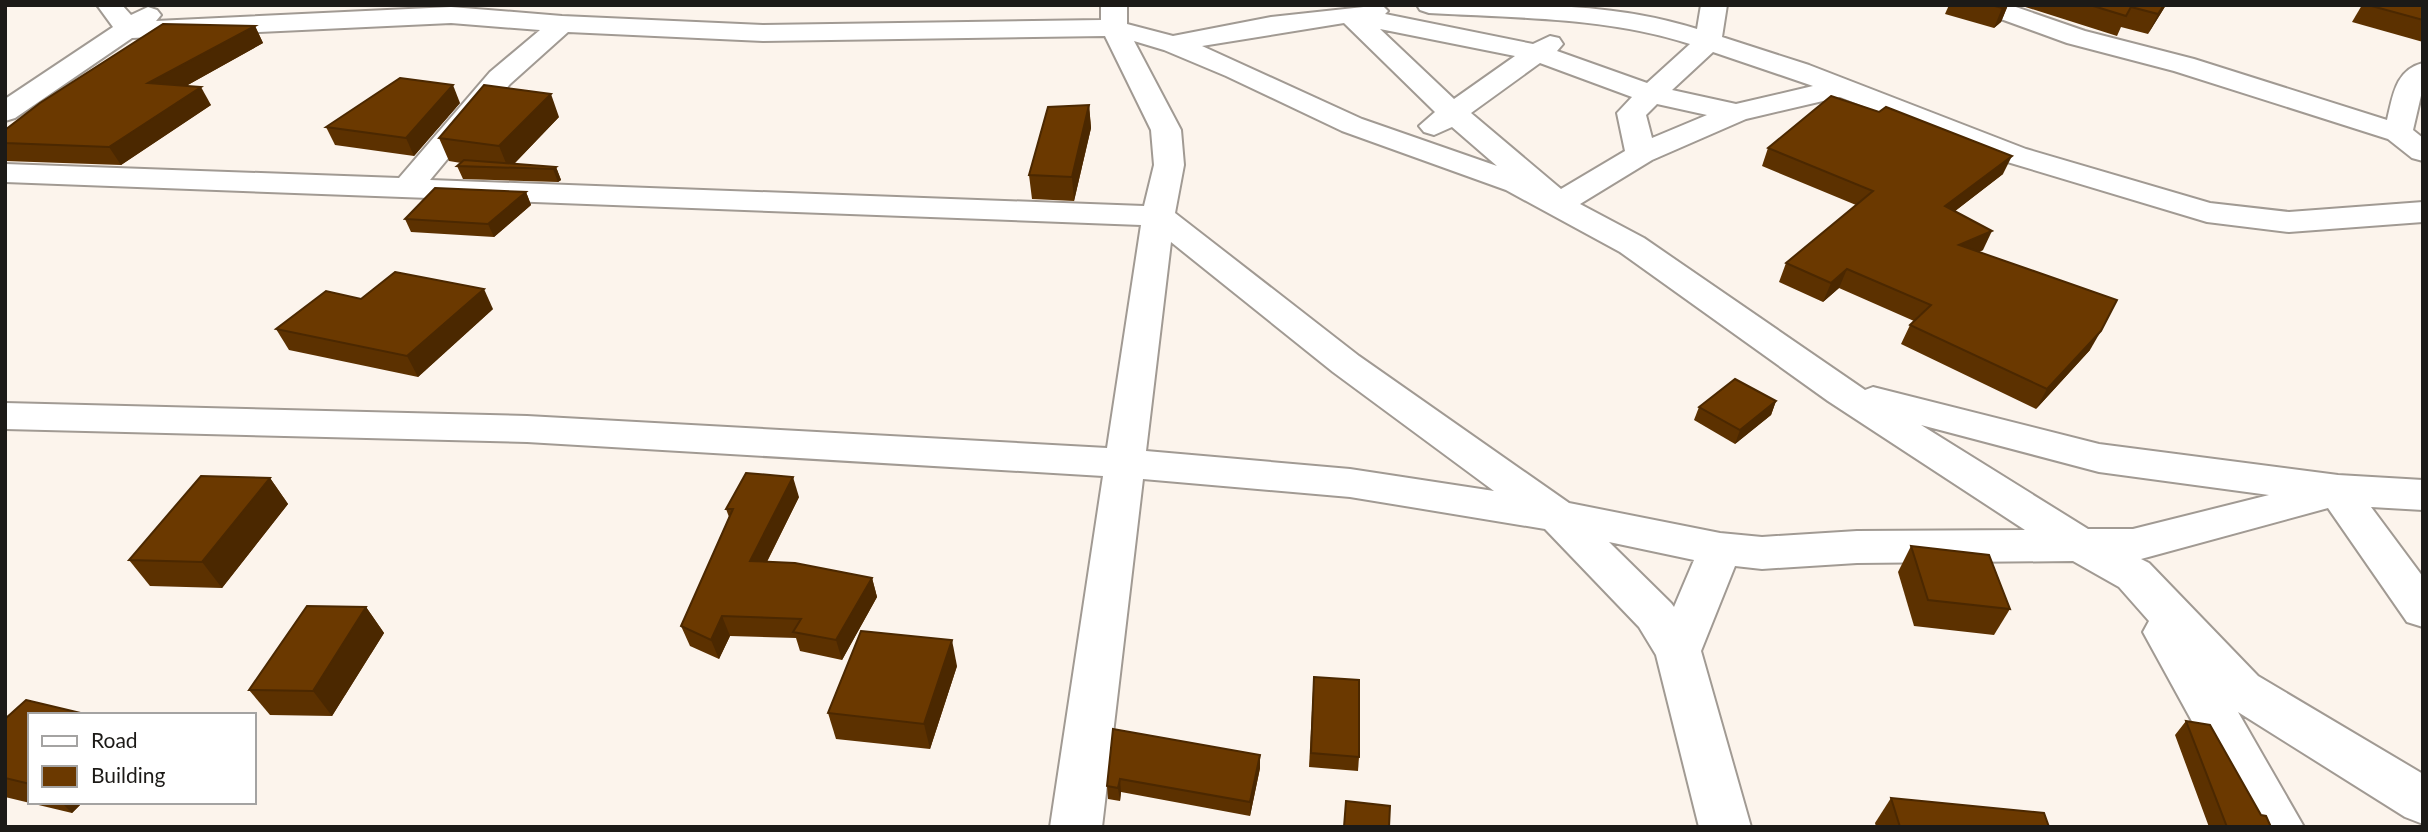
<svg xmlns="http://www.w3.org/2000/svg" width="2428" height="832" font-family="Lato,sans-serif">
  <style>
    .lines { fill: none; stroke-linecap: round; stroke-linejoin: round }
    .minor-casing { stroke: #a19a93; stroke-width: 4 }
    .minor { fill: #fff; fill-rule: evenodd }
    .wall { fill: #5c3100 }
    .shaded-wall { fill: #4b2800 }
    .building { fill: #6b3900; stroke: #4b2800; stroke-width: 2 }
  </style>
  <rect width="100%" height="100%" fill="#fcf4ec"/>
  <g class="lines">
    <defs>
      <g id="minor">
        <path d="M97,5h25l9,10 17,-8 9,3 4,5 -5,6 295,-14 111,9 201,9 338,-5v-15h26v19l46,12 98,-19 111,-12 6,6 -3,3 148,30 17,-8 9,2 4,6 -6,7 90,32 43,-39c-83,-27 -174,-26 -261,-31l-9,-3 -3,-5c94,0 189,-5 280,24l4,-24h26l-5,32 87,28 217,84 184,54 79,9 134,-10v20l-134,10 -82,-10 -203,-61 -164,-64 -94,22 -94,41 -72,44 64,34 221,152 8,-3 226,57 239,31 85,5v30l-52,-3 52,70v50l-16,-5 -79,-114 -187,51 8,4 109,113 165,98v50l-18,-7 -167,-105 66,115h-54l-107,-195 6,-11 -30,-34 -46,-26 -216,2 -95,6 -27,-3 -34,85 50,176h-52l-43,-172 -17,-28 -94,-98 -195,-32 -207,-18 -41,348h-52l53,-351 -576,-34 -522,-13v-26l522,13 580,32 34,-223 -1136,-43v-18l394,14 91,-106 50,-42 -89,-7 -319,15 -117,80 -10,3v-22l108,-72zM1344,23l91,89 -16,14 5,6 10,3 18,-8 45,39 -135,-47 -160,-73zM1380,29l135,27 -61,43zM568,32l195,9 342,-5 46,94 3,35 -10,41 -714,-26 80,-96zM1134,41l30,9 62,26 116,55 164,59 114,62 208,149 197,129 -168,1 -95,6 -42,-4 -151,-30 -210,-147 -184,-143 9,-48 -3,-35zM1713,52l100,34 -77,18 -64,-14zM1540,63l92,34 -15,16 8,38 -64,38 -90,-76zM1657,104l50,11 -55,23 -6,-23zM1171,242l162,130 161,119 -144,-22 -204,-18zM1921,425l178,47 170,23 -136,34h-45zM1609,542l85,18 -20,47 -3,-4z"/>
        <path d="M1973,5h37l75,26 109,28 193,61c6,-24 8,-50 36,-57v24l-10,43 10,8v23l-11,-3 -24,-19 -214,-68 -107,-28 -91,-33z"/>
      </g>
    </defs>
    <use href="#minor" class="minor-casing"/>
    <use href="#minor" class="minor"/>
  </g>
  <g class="wall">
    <polygon points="1949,5 2008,5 2001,22 1994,28 1945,14"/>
    <polygon points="2019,5 2166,5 2148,34 2121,27 2117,36"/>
    <polygon points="2362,5 2423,5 2423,42 2352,22"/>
    <polygon points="255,26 263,43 186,86 211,105 121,165 5,161 5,130"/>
    <polygon points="460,103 414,156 335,145 326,127"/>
    <polygon points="1089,105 1091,128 1074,201 1032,199 1029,175"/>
    <polygon points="559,117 514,164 556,167 561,180 558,182 463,179 457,166 461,163 449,161 439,138"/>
    <polygon points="1768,148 2003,174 1955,211 1983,250 1979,252 2090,350 2036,409 1901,344 1910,325 1914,321 1839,288 1823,302 1779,282 1786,263 1856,205 1762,166"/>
    <polygon points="526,192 531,205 494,237 411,232 405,219"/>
    <polygon points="493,309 418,377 289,350 276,329"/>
    <polygon points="1776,401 1771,415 1735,444 1694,420 1699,407"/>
    <polygon points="270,478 288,504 222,588 150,586 129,560"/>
    <polygon points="799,497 767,562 872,578 877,597 842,660 800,651 796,638 730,636 719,659 690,646 681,626 729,517 726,509"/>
    <polygon points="1911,546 2010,609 1994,635 1914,626 1898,572"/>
    <polygon points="366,607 384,633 332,716 270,715 249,690"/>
    <polygon points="957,666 930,749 836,739 828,713"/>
    <polygon points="1313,691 1359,757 1358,771 1309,767"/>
    <polygon points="30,715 30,802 83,802 72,813 5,797 5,719"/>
    <polygon points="2186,721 2261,815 2271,827 2209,827 2175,735"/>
    <polygon points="1113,729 1260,768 1250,816 1121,792 1120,801 1108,799 1107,786"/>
    <polygon points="1891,798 2049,827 1876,827 1875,823"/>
  </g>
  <g class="shaded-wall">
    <polygon points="2006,5 2008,5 2001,22 1994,28 2002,8"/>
    <polygon points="2164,5 2166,5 2148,34 2158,14"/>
    <polygon points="255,26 263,43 159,101 148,83"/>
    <polygon points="453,85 460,103 414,156 406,138"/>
    <polygon points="201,87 211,105 121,165 109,147"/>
    <polygon points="551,94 559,117 510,168 508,168 499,146"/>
    <polygon points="1089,105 1091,128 1074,201 1072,177"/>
    <polygon points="2012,156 2003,174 1937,225 1945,206"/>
    <polygon points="556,167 561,180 558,182 553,169"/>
    <polygon points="526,192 531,205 494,237 488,224"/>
    <polygon points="1992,231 1983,250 1951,264 1959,245"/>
    <polygon points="1847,269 1839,288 1823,302 1831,283"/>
    <polygon points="484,289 493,309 418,377 407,356"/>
    <polygon points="2101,331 2090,350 2036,409 2047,389"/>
    <polygon points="1776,401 1771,415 1735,444 1740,430"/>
    <polygon points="793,477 799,497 757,581 750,561"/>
    <polygon points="270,478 288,504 222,588 202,562"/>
    <polygon points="872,578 877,597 842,660 836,640"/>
    <polygon points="366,607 384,633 332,716 313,691"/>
    <polygon points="722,616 730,636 719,659 711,640"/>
    <polygon points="952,640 957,666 930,749 924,724"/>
    <polygon points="1260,755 1260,768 1250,816 1250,802"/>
    <polygon points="1120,779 1121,792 1120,801 1118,788"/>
    <polygon points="61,802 83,802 72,813"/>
  </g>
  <g class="building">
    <polygon points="1991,5 2006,5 2002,8"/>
    <polygon points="2090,5 2164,5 2158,14 2131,7 2126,16"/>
    <polygon points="2368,5 2423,5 2423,20"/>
    <polygon points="163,24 255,26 148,83 201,87 109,147 5,143 5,130 40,103"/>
    <polygon points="400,78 453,85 406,138 326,127"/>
    <polygon points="484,85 551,94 499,146 439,138"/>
    <polygon points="1831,96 1879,112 1886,107 2012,156 1945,206 1992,231 1959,245 2117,300 2101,331 2047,389 1910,325 1931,305 1847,269 1831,283 1786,263 1873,191 1768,148"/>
    <polygon points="1089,105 1072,177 1029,175 1048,107"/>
    <polygon points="464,160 556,167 553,169 457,166"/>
    <polygon points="435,188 526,192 488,224 405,219"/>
    <polygon points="395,272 484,289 407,356 276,329 326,291 361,299"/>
    <polygon points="1735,379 1776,401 1740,430 1699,407"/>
    <polygon points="746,473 793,477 750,561 795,563 872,578 836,640 793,632 801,619 722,616 711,640 681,626 733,509 726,509"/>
    <polygon points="201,476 270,478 202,562 129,560"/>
    <polygon points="1911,546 1989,555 2010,609 1928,600"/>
    <polygon points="307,606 366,607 313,691 249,690"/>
    <polygon points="861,631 952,640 924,724 828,713"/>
    <polygon points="1314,677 1359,680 1359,757 1311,753"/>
    <polygon points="26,700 89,715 30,715 30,784 5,778 5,719"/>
    <polygon points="2186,721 2210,725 2261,815 2266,816 2271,827 2227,827"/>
    <polygon points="1113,729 1260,755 1250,802 1120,779 1118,788 1107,786"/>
    <polygon points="1891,798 2044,813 2049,827 1900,827"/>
    <polygon points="1346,801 1390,806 1389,827 1344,827"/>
  </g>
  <rect width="2428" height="832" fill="none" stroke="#1c1a17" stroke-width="14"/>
  <rect x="28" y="713" width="228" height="91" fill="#ffffff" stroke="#a4a3a2" stroke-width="2"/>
  <rect x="42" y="736" width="35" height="10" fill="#ffffff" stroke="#a4a3a2" stroke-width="2"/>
  <text x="91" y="748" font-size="21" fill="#1c1a17">Road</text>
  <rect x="42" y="766" width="35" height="21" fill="#6b3900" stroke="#a4a3a2" stroke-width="2"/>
  <text x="91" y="783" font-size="21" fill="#1c1a17">Building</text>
</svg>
